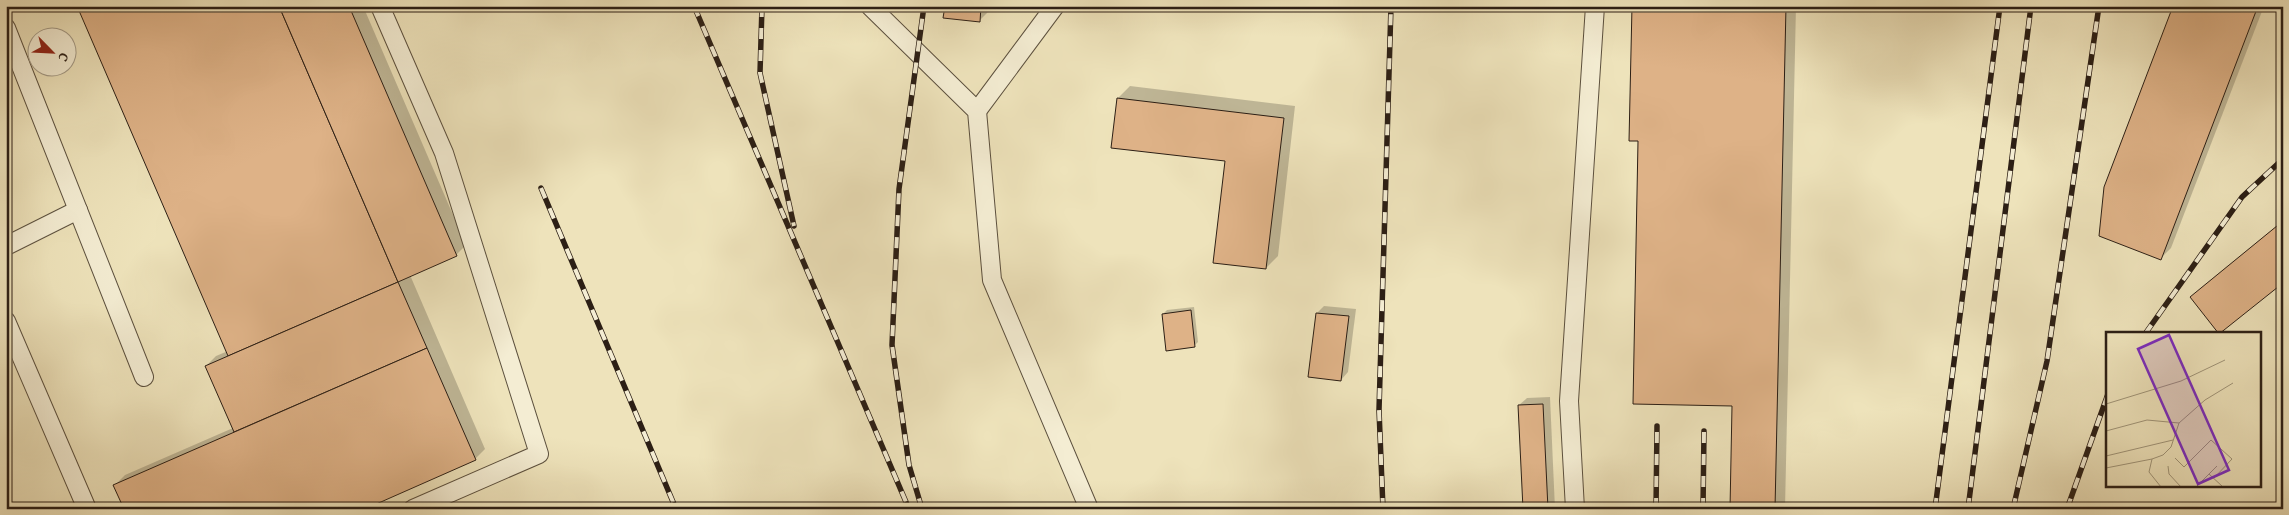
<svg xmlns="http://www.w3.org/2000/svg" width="2289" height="515" font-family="'Gentium Book Plus',serif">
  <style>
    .shadow { fill: #0003 }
    .building { fill: #deb287; stroke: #2c1f15 }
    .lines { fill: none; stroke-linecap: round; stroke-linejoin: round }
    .lane-casing { stroke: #5c503e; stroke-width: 20 }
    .lane { stroke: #f4edd3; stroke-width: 18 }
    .rail-casing { stroke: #2c1f15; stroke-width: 5.5 }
    .rail { stroke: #f4edd3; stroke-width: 4; stroke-dasharray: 11; stroke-linecap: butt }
    .inset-road { fill: none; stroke: #a09579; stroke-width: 1 }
    .view { fill: #7b2cbf; fill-opacity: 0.15; stroke: #7b2cbf; stroke-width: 2.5 }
    .inset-edge { fill: none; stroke: #2c1f15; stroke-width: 2.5 }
  </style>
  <rect width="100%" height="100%" fill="#eee3bb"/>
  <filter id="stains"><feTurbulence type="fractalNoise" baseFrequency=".004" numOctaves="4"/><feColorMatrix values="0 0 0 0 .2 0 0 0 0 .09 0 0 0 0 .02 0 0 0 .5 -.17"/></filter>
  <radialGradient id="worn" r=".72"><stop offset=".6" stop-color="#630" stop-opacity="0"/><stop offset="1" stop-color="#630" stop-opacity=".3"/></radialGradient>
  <g class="shadow">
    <polygon points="78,6 363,6 466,245 456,255 410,275 485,449 475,459 115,485 125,475 233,428 206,366 216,356 228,351"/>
    <polygon points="946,6 990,6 989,11 979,21"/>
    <polygon points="1633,6 1796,6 1785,509 1731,509 1733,404 1639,140"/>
    <polygon points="2174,6 2264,6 2171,248 2161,258"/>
    <polygon points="1130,86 1295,106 1278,256 1266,268 1226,160 1118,98"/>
    <polygon points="2283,221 2283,281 2191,297 2202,287"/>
    <polygon points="1324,306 1356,309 1348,372 1341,380 1317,313"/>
    <polygon points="1194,307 1198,342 1194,346 1163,314 1167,310"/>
    <polygon points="1550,397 1555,509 1524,509 1519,405 1527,398"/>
  </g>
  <g class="building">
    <polygon points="77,6 279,6 398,282 228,356"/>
    <polygon points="279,6 349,6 457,256 398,282"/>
    <polygon points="945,6 981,6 980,22 943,18"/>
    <polygon points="1632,6 1786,6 1775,509 1730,509 1732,406 1633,404 1638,141 1629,141"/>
    <polygon points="2173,6 2258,6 2161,260 2099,236 2104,187"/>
    <polygon points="1117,98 1284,118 1266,269 1213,263 1225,161 1111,148"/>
    <polygon points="2283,221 2283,283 2219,334 2190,297"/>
    <polygon points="398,282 427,348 234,432 205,366"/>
    <polygon points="1191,310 1195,347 1166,351 1162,314"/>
    <polygon points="1316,313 1349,316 1341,381 1308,377"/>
    <polygon points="427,348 476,460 365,509 124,509 113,485"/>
    <polygon points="1543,404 1548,509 1523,509 1518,405"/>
  </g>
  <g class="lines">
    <defs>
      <g id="lane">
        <polyline points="380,6 444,153 539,454 413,509"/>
        <polyline points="870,6 977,111 992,280 1089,509"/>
        <polyline points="6,28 144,377"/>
        <polyline points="977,111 1055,6"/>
        <polyline points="6,246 78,210"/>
        <polyline points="6,321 87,509"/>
        <polyline points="1575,509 1569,401 1595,6"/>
      </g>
    </defs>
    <use href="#lane" class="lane-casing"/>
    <use href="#lane" class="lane"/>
    <defs>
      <g id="rail">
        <polyline points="694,6 909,509"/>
        <polyline points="762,6 760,73 794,226"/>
        <polyline points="541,188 676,509"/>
        <polyline points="2145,334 2242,197 2283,159"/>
        <polyline points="922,509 909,465 892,345 899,189 924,6"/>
        <polyline points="1383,509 1379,410 1391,6"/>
        <polyline points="1656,509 1657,426"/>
        <polyline points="1703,509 1704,431"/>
        <polyline points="1935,509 2000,6"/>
        <polyline points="1968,509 2031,6"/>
        <polyline points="2013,509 2047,361 2099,6"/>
        <polyline points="2067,509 2108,394"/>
      </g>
    </defs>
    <use href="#rail" class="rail-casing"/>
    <use href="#rail" class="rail"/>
  </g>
  <g transform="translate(2106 332)">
    <rect width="155" height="155" fill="#eee3bb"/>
    <path class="inset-road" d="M0,72l75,-23 44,-21M0,99l41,-11 32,3M0,124l67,-16M69,126l9,9 27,-27 21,19 -18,19M62,134l1,8 12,13M0,136l46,-9M103,142l14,13M55,155l-12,-15 3,-13 11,-4 8,-8 8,-24 26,-23 28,-17M90,155l21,-21"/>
    <path class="view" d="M63,3l60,135 -31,14 -60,-135z"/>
    <rect width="155" height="155" class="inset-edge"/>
  </g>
  <rect width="2289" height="515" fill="none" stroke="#eee3bb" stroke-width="25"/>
  <rect x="8" y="8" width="2274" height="500" fill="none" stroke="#2c1f15" stroke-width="2.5"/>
  <rect x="12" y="12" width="2264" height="490" fill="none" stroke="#2c1f15"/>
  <g transform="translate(52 52) rotate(114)"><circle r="24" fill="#f4edd3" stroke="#a49b87"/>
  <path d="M0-4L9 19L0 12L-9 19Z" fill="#8f2418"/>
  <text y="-8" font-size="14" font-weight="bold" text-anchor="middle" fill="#2c1f15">С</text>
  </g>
  <rect width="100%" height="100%" filter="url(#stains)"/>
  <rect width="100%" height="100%" fill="url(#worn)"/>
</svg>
